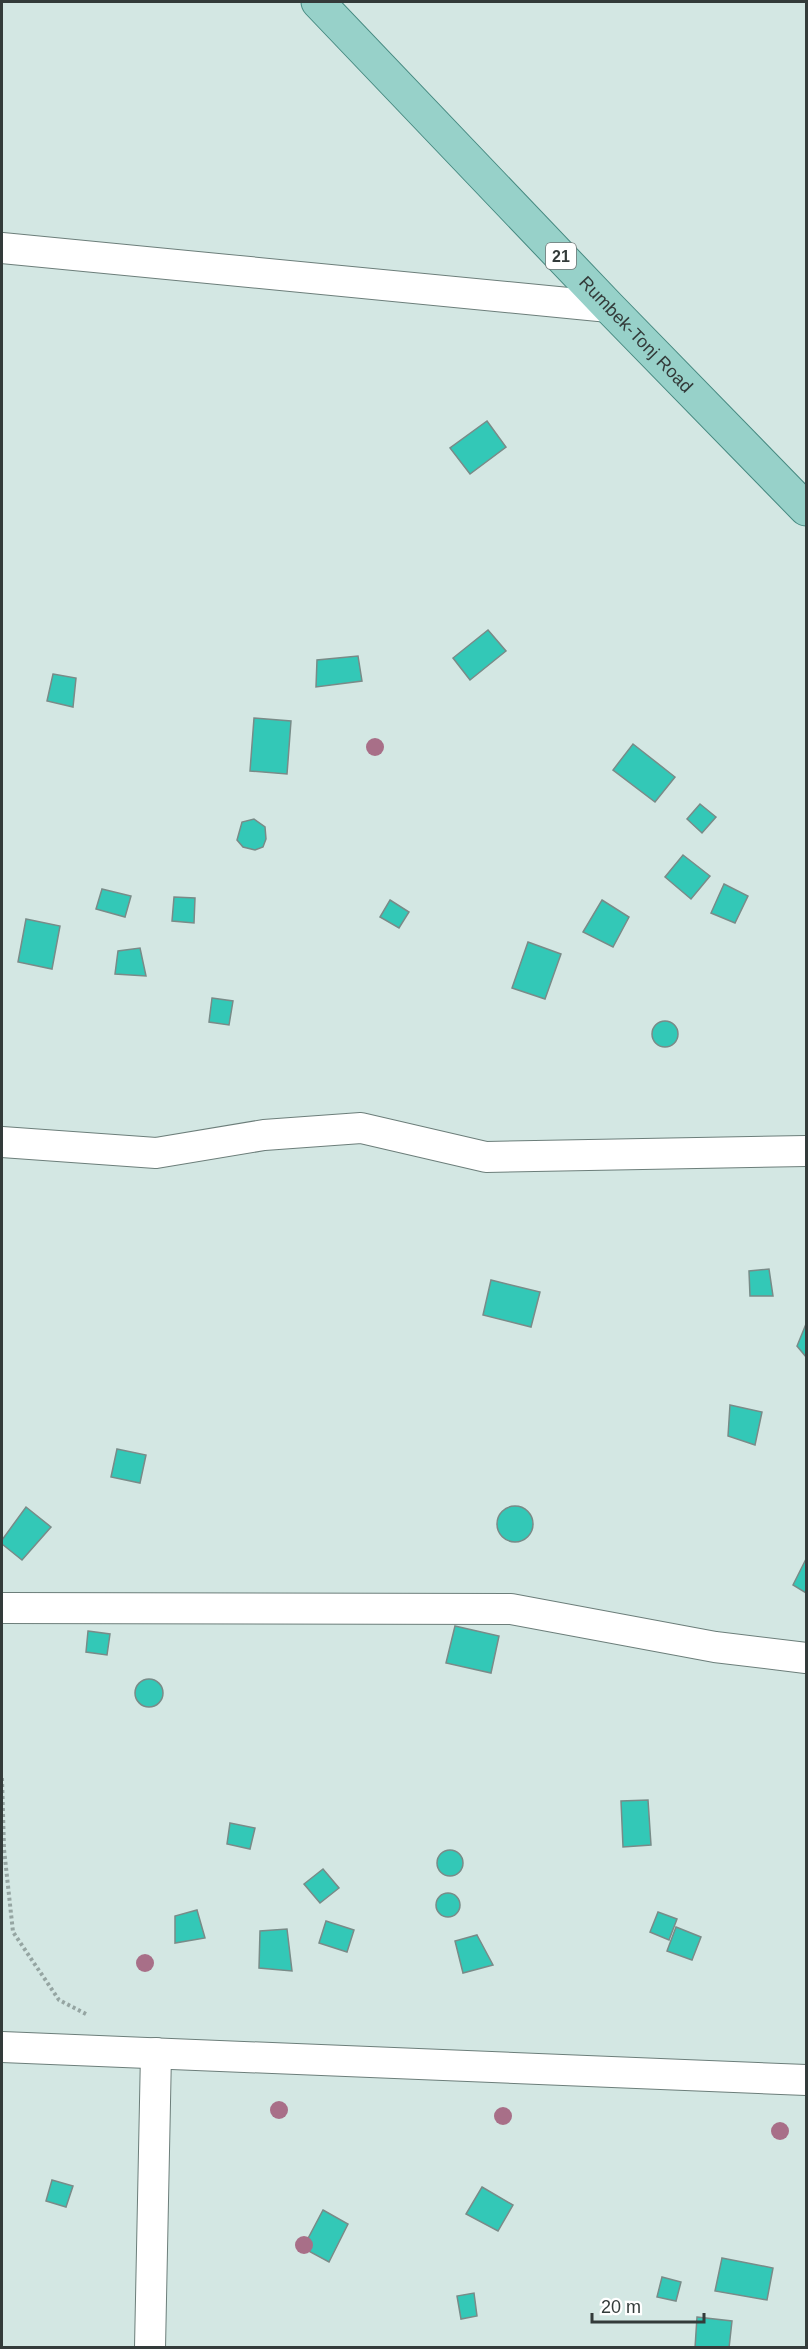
<svg xmlns="http://www.w3.org/2000/svg" width="808" height="2349" font-family="Helvetica,sans-serif">
  <style>
    .building { fill: #33c8b7; stroke: #798b88; stroke-width: 1.5 }
    .lines { fill: none; stroke-linecap: round; stroke-linejoin: round }
    .street-casing { stroke: #6c7e7a; stroke-width: 32 }
    .primary-casing { stroke: #468980; stroke-width: 35 }
    .path { stroke: #95a5a2; stroke-width: 4; stroke-dasharray: 3 3; stroke-linecap: butt }
    .street { stroke: #fff; stroke-width: 30 }
    .primary { stroke: #97d1c9; stroke-width: 33 }
    .tree { fill: #a86f88 }
    .labels { text-anchor: middle; dominant-baseline: central; stroke-width: 6; stroke-linejoin: round; paint-order: stroke }
    .shield { fill: #fff; stroke: #707675; stroke-width: 1.5 }
    .shield-label { font-size: 16px; font-weight: bold; fill: #333b3a }
    .street-label { font-size: 18px; fill: #333b3a; stroke: #fff }
  </style>
  <rect width="100%" height="100%" fill="#d3e7e3"/>
  <g class="building">
    <polygon points="487,421 506,447 470,474 450,448"/>
    <polygon points="488,630 506,651 470,680 453,658"/>
    <polygon points="358,656 362,681 316,687 317,660"/>
    <polygon points="53,674 76,678 73,707 47,701"/>
    <polygon points="254,718 291,721 287,774 250,771"/>
    <polygon points="633,744 675,777 655,802 613,770"/>
    <polygon points="700,804 716,817 702,833 687,819"/>
    <polygon points="254,819 265,827 266,839 263,847 255,850 243,847 237,840 242,822"/>
    <polygon points="683,855 710,876 691,899 665,877"/>
    <polygon points="724,884 748,896 735,923 711,913"/>
    <polygon points="102,889 131,896 125,917 96,909"/>
    <polygon points="174,897 195,898 194,923 172,921"/>
    <polygon points="390,900 409,912 399,928 380,917"/>
    <polygon points="602,900 629,917 613,947 583,932"/>
    <polygon points="26,919 60,926 52,969 18,962"/>
    <polygon points="528,942 561,954 545,999 512,988"/>
    <polygon points="140,948 146,976 115,974 118,951"/>
    <polygon points="212,998 233,1001 229,1025 209,1022"/>
    <circle cx="665" cy="1034" r="13"/>
    <polygon points="769,1269 773,1296 750,1296 749,1271"/>
    <polygon points="491,1280 540,1292 531,1327 483,1315"/>
    <polygon points="806,1324 806,1357 797,1346"/>
    <polygon points="730,1405 762,1412 755,1445 728,1436"/>
    <polygon points="117,1449 146,1455 140,1483 111,1477"/>
    <circle cx="515" cy="1524" r="18"/>
    <polygon points="26,1507 51,1527 22,1560 2,1544 2,1540"/>
    <polygon points="806,1559 806,1593 793,1585"/>
    <polygon points="455,1626 499,1636 491,1673 446,1663"/>
    <polygon points="88,1631 110,1634 107,1655 86,1652"/>
    <circle cx="149" cy="1693" r="14"/>
    <polygon points="648,1800 651,1845 623,1847 621,1801"/>
    <polygon points="230,1823 255,1828 250,1849 227,1844"/>
    <circle cx="450" cy="1863" r="13"/>
    <polygon points="323,1869 339,1888 320,1903 304,1884"/>
    <circle cx="448" cy="1905" r="12"/>
    <polygon points="197,1910 205,1938 175,1943 175,1916"/>
    <polygon points="658,1912 677,1919 669,1940 650,1932"/>
    <polygon points="326,1921 354,1930 347,1952 319,1943"/>
    <polygon points="676,1927 701,1937 692,1960 667,1951"/>
    <polygon points="287,1929 292,1971 259,1968 260,1931"/>
    <polygon points="477,1935 493,1965 463,1973 455,1941"/>
    <polygon points="52,2180 73,2186 66,2207 46,2201"/>
    <polygon points="482,2187 513,2205 498,2231 466,2214"/>
    <polygon points="323,2210 348,2224 329,2262 303,2248"/>
    <polygon points="722,2258 773,2268 767,2300 715,2291"/>
    <polygon points="662,2277 681,2282 676,2301 657,2297"/>
    <polygon points="474,2293 477,2316 461,2319 457,2296"/>
    <polygon points="697,2317 732,2321 729,2348 695,2348"/>
  </g>
  <g class="lines">
    <defs>
      <g id="street">
        <polyline points="2,248 609,307"/>
        <polyline points="2,1142 156,1153 264,1135 361,1128 486,1157 806,1151"/>
        <polyline points="2,1608 511,1609 715,1647 806,1658"/>
        <polyline points="2,2047 806,2080"/>
        <polyline points="150,2348 156,2053"/>
      </g>
      <g id="primary">
        <path id="s1" d="M318,2l291,305 197,202"/>
      </g>
    </defs>
    <use href="#street" class="street-casing"/>
    <use href="#primary" class="primary-casing"/>
    <polyline class="path" points="2,1778 4,1849 13,1932 59,2000 86,2014"/>
    <use href="#street" class="street"/>
    <use href="#primary" class="primary"/>
  </g>
  <g class="tree">
    <circle cx="375" cy="747" r="9"/>
    <circle cx="145" cy="1963" r="9"/>
    <circle cx="279" cy="2110" r="9"/>
    <circle cx="503" cy="2116" r="9"/>
    <circle cx="780" cy="2131" r="9"/>
    <circle cx="304" cy="2245" r="9"/>
  </g>
  <g class="labels">
    <rect class="shield" x="546" y="243" width="30" height="26" rx="4.5"/>
    <g class="shield-label">
      <text x="561" y="256">21</text>
    </g>
    <g class="street-label">
      <text stroke="none"><textPath href="#s1" startOffset="460">Rumbek-Tonj Road</textPath></text>
    </g>
  </g>
  <rect width="808" height="2349" fill="none" stroke="#333b3a" stroke-width="6"/>
  <path d="M592 2313v9h112v-9" fill="none" stroke="#333b3a" stroke-width="3"/>
  <text x="601" y="2313" font-size="18" fill="#333b3a" stroke="#ffffff" stroke-width="4.5" paint-order="stroke">20 m</text>
</svg>
